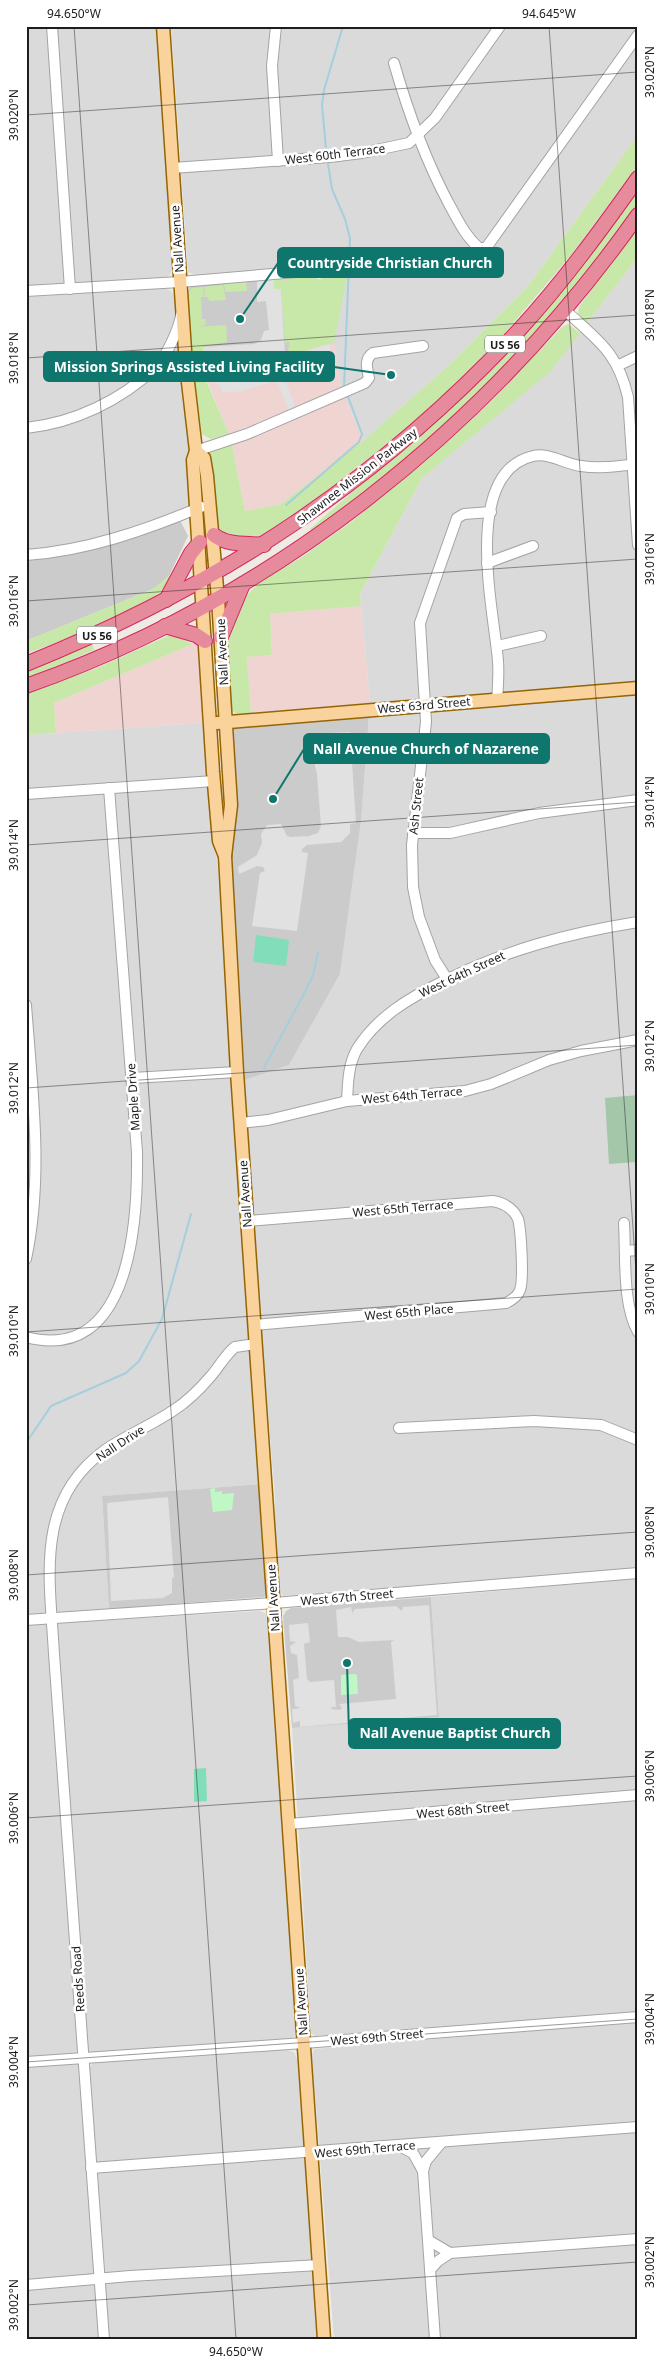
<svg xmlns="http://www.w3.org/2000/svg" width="664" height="2365" font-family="'Noto Sans',sans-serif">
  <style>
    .residential { fill: #dbdada }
    .commercial { fill: #efd4d2 }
    .religious { fill: #cbcbcb }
    .grass { fill: #c8e8a9 }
    .cemetery { fill: #a4c7aa }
    .park { fill: #c0f8c5 }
    .pitch { fill: #81ddba }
    .parking { fill: #e1e1e1 }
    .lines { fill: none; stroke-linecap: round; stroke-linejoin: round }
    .stream { stroke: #a4cfdc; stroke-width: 2 }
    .minor-casing { stroke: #a4a4a4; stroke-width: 12 }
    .major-casing { stroke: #946502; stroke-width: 15 }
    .highway-casing { stroke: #d62661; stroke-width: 16 }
    .minor { stroke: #fff; stroke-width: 10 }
    .major { stroke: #fad29c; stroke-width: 12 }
    .highway { stroke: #e58b9b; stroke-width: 14 }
    .ticks { fill: none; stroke: #1d1d1d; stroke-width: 1; stroke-opacity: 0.45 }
    .labels { text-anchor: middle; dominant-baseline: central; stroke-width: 5; stroke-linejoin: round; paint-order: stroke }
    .shield { fill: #fff; stroke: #616161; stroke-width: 1 }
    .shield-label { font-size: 11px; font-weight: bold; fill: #1d1d1d }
    .street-label { font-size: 12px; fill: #1d1d1d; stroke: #fff }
    .leader { fill: none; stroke: #0f766e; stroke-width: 2 }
    .callout-dot { fill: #0f766e; stroke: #fff; stroke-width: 2 }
    .callout { fill: #0f766e; stroke: #0f766e; stroke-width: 2 }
    .callout-label { font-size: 14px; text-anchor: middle; font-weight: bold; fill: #fff }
    .neatline { fill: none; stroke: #1d1d1d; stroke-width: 2 }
    .ticks-label { font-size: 12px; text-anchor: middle; fill: #1d1d1d }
  </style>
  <rect width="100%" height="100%" fill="#eeebe3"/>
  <g class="residential">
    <polygon points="26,26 157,26 174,267 169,276 160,279 26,287"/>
    <polygon points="171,26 638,26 638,135 528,286 449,365 363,441 341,388 334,343 350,265 329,266 326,261 321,260 300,267 195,275 188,272"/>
    <polygon points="638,257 638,683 370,703 360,594 422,478 550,371"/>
    <polygon points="165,288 171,291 175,297 183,398 191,454 190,507 167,517 82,543 26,552 26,297"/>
    <polygon points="638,693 638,1568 283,1596 279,1588 275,1535 275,1497 248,1172 245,1080 289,1065 340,974 361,821 369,715"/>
    <polygon points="205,723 244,1172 261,1484 102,1496 109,1609 26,1614 26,735"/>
    <polygon points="638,1578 638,2012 315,2036 311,2033 292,1728 439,1716 431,1597"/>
    <polygon points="260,1611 265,1613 267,1620 296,2032 294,2037 287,2040 78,2053 94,2272 90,2276 26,2281 26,1625"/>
    <polygon points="638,2022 638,2339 334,2339 312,2055 314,2049"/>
    <polygon points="282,2049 294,2052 297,2059 317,2339 26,2339 26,2289 106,2283 89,2068 92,2064 98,2061"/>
  </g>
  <g class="commercial">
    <polygon points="334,343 341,388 329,395 229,434 202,368 237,371"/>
    <polygon points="345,397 363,441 281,504 245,511 232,445"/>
    <polygon points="361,606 370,703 251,713 247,657 272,655 270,614"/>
    <polygon points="193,644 198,644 200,648 205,723 56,733 54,703"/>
  </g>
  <g class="religious">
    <polygon points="348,273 334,343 237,371 193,367 187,294 191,285 311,277 320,280 328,274"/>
    <polygon points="180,520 188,536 169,576 153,589 26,641 26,559 126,540"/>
    <polygon points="369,715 361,821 340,974 289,1065 245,1080 231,839 231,730 239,727"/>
    <polygon points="261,1484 267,1592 264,1597 109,1609 102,1496"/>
    <polygon points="431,1597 439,1717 292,1728 283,1616 286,1611 291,1608"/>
  </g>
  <g class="grass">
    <path d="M638,135v30l-66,89 -68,80 -44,46 -60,54 -101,78 -36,24c-18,1 -30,5 -46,-6l-10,-76 6,-4 19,-5 13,66 36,-7 82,-63 86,-76 79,-79z"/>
    <path d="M638,188c0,4 1,10 0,15 -2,10 -32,45 -40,55 -81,107 -178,195 -286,273l-2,-2 149,-130z"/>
    <polygon points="638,227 638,257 587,323 578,314 579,307"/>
    <polygon points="348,273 334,343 281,358 288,355 289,342 285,343 281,289 274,290 274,278 307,276 320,280 328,274"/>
    <polygon points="246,280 247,291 225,292 224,281"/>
    <polygon points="223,285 226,300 209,301 208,297 205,297 204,287"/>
    <polygon points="203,287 204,297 201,297 202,319 205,319 206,325 196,327 226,325 227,342 203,346 203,353 194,355 192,353 188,292 192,288"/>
    <polygon points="568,324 580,333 550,372 422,478 360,594 361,606 270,614 272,655 247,657 251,713 236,714 230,708 227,642 242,600 259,583 302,557 350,523 422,464 482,410 562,327"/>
    <polygon points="193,367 201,368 229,434 211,439 202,434"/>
    <path d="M169,576l5,3c-24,31 -109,60 -148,75v-13l127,-52z"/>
    <polygon points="170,635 182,635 182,639 193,644 54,703 56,733 26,735 26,693 95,669"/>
    <polygon points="92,644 94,650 26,679 26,671"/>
  </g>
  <polygon class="cemetery" points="638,1095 638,1162 609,1164 605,1098"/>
  <g class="park">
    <polygon points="215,1488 215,1492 222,1491 222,1494 234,1493 232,1510 213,1512 210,1489"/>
    <polygon points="355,1674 357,1675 358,1694 341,1695 341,1675"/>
  </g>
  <g class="pitch">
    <polygon points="256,935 289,940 286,966 253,962"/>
    <polygon points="206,1768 207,1801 194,1802 194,1769"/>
  </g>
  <g class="parking">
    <polygon points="274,278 274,289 281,289 285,355 282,358 329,344 334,364 287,378 285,372 283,373 295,406 299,407 287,412 288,409 275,376 272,377 273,382 241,391 221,393 221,387 206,376 202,366 198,365 197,355 203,353 203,347 254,344 261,340 264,331 269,330 266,301 257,302 257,279"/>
    <polygon points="350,732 356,823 350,824 350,833 341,842 307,845 302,849 302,852 308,853 297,931 252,926 260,873 265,871 263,867 257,866 239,874 238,867 257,855 262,843 261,834 267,825 281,824 287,836 291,837 309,836 318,833 321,826 317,774 307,734"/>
    <polygon points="168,1497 174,1577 172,1578 172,1593 163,1598 111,1601 107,1503"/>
    <polygon points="429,1605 437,1715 300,1727 300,1721 293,1723 292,1709 301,1708 295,1706 293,1680 299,1678 297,1655 291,1653 290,1646 296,1642 290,1641 289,1625 308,1623 310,1642 304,1644 307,1679 310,1682 334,1680 336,1707 332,1707 331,1709 340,1710 342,1708 339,1704 396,1699 391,1642 394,1640 359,1642 348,1637 338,1637 336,1610 351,1607 353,1615 353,1611 355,1609 396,1606 402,1611 403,1607"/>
  </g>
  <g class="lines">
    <g class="stream">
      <polyline points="326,149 322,105 324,90 343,26"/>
      <polyline points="328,164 332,189 345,219 350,238 344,388"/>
      <polyline points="286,505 359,442 362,434 347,394"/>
      <polyline points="264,1068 307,988 313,975 318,953"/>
      <polyline points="26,1443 51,1406 126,1373 139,1361 162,1319 191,1214"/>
    </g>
    <defs>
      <g id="minor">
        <polyline points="52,26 70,289"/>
        <polyline points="276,26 272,66 278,161"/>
        <path d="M394,63c14,49 31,96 55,141 9,16 16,32 30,44h7l152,-213"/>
        <polyline points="172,168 330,157 362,153 409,143 435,118 500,26"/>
        <polyline points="26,291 180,282 319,270"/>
        <path d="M565,310c33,31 52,41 63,87l10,148"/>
        <polyline points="619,365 638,356"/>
        <polyline points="156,367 186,365"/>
        <path d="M26,428c48,-5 96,-28 130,-61 10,-10 23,-38 25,-52"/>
        <path d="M196,451l51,-17 118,-51 4,-5c-2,-10 -5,-19 4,-25l50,-7"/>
        <path d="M26,555c60,-4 120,-25 175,-48"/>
        <polyline points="487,563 533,546"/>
        <polyline points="497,646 541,636"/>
        <path d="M497,700c1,-13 2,-26 1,-39 -4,-50 -37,-188 35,-205 15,-4 32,8 48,10 19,3 38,0 57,-2"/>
        <polyline points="26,794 214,781"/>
        <polyline points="413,833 450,833 539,813 638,800"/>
        <polyline points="447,979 435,960 419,917 413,887 412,845 426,722 420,623 457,518 464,514 491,512"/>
        <path d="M26,1005c6,84 18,170 0,254"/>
        <polyline points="132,1078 237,1072"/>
        <path d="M347,1101c1,-18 1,-36 10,-52 20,-32 52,-51 85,-67 63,-32 127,-49 196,-60"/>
        <polyline points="241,1123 268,1120 347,1101 465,1091 491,1084 549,1060 581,1051 638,1040"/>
        <path d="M247,1221l246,-20c11,2 20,7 25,18 3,10 6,61 2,71 -2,6 -8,10 -14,13l-252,22"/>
        <path d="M624,1223c2,32 -2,81 14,109"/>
        <polyline points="625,1251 638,1250"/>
        <path d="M26,1337c105,28 112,-117 111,-185l-28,-364"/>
        <polyline points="399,1428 534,1421 601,1425 638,1440"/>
        <polyline points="26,1620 274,1603 638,1573"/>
        <polyline points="289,1824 638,1795"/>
        <polyline points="26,2062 304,2043 638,2017"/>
        <polyline points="401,2147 413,2153 423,2171"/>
        <polyline points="91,2168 638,2127"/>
        <polyline points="428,2240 450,2253 638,2239"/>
        <polyline points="430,2270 438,2261 450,2253"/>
        <polyline points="26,2285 130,2276 319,2265"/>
        <path d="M104,2339l-50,-685c-4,-75 -20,-153 51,-204 22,-15 47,-25 69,-40 14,-9 26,-21 37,-34 8,-9 14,-21 24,-29l21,-3"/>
        <polyline points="435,2339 423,2171 426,2161 441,2143"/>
      </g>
      <g id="major">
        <polyline points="163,26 186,365 196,451 193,460 213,772 219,841 225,856"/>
        <polyline points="196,451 204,458 207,476 218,599 231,805 225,856 237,1072 324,2339"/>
        <polyline points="217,723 638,688"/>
      </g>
      <g id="highway">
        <path d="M214,535c14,11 32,8 50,10"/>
        <polyline points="166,600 191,553 200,542"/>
        <polyline points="165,626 196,635 205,641"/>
        <polyline points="221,637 243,584"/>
        <path d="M26,664c193,-78 352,-182 494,-335 43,-47 81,-99 118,-151"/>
        <path d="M26,686c248,-87 461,-258 612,-471"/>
      </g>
    </defs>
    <use href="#minor" class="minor-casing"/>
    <use href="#major" class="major-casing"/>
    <use href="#highway" class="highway-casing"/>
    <use href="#minor" class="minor"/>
    <use href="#major" class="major"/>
    <use href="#highway" class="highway"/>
  </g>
  <path class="ticks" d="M74,26l162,2313M549,26l89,1274M26,115l612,-43M26,358l612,-43M26,601l612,-42M26,845l612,-43M26,1088l612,-43M26,1332l612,-43M26,1575l612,-43M26,1818l612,-42M26,2062l612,-43M26,2305l612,-43"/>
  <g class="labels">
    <g class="shield">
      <rect x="485" y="335.5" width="40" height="17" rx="4"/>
      <rect x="77" y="626.5" width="40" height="17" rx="4"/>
    </g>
    <g class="shield-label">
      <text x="505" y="344">US 56</text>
      <text x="97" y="635">US 56</text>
    </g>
    <g class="street-label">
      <text transform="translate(335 154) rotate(-7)">West 60th Terrace</text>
      <text transform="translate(177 239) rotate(-94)">Nall Avenue</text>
      <text transform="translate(357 476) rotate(-38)">Shawnee Mission Parkway</text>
      <text transform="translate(222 652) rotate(-93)">Nall Avenue</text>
      <text transform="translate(424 705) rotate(-5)">West 63rd Street</text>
      <text transform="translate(416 806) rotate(-84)">Ash Street</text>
      <text transform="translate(462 974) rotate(-25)">West 64th Street</text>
      <text transform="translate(412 1095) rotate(-5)">West 64th Terrace</text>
      <text transform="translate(133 1097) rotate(-94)">Maple Drive</text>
      <text transform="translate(245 1194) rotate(-94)">Nall Avenue</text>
      <text transform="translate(403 1208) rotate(-5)">West 65th Terrace</text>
      <text transform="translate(409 1312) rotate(-5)">West 65th Place</text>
      <text transform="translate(120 1443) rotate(-33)">Nall Drive</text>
      <text transform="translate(347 1597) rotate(-5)">West 67th Street</text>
      <text transform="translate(273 1598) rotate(-94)">Nall Avenue</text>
      <text transform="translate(463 1810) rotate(-5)">West 68th Street</text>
      <text transform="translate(78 1979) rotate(-94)">Reeds Road</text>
      <text transform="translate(301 2002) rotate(-94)">Nall Avenue</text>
      <text transform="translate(377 2037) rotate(-5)">West 69th Street</text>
      <text transform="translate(365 2149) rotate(-5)">West 69th Terrace</text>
    </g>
  </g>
  <path class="leader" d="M240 319L278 263M391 375L334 367M273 799L304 749M347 1663L349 1734"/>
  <g class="callout-dot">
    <circle cx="240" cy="319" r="5"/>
    <circle cx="391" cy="375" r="5"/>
    <circle cx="273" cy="799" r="5"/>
    <circle cx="347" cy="1663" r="5"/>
  </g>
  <g class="callout">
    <rect x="278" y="248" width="225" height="29" rx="5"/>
    <rect x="44" y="352" width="290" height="29" rx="5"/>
    <rect x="304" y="734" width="245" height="29" rx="5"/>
    <rect x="349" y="1719" width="211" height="29" rx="5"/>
  </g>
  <g class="callout-label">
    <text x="390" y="268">Countryside Christian Church</text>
    <text x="189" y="372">Mission Springs Assisted Living Facility</text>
    <text x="426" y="754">Nall Avenue Church of Nazarene</text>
    <text x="455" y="1738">Nall Avenue Baptist Church</text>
  </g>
  <rect width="664" height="2365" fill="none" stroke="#ffffff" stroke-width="55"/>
  <rect x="28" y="28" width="608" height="2310" class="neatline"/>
  <g class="ticks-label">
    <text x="74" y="18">94.650°W</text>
    <text x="549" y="18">94.645°W</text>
    <text transform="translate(650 72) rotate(-90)" y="4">39.020°N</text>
    <text transform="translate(14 115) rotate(-90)" y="4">39.020°N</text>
    <text transform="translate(650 315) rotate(-90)" y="4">39.018°N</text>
    <text transform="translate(14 358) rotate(-90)" y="4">39.018°N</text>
    <text transform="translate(650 559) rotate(-90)" y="4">39.016°N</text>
    <text transform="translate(14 601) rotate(-90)" y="4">39.016°N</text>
    <text transform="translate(650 802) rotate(-90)" y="4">39.014°N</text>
    <text transform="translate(14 845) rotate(-90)" y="4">39.014°N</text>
    <text transform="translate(650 1046) rotate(-90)" y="4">39.012°N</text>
    <text transform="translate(14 1088) rotate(-90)" y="4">39.012°N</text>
    <text transform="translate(650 1289) rotate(-90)" y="4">39.010°N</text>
    <text transform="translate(14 1331) rotate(-90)" y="4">39.010°N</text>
    <text transform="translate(650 1532) rotate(-90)" y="4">39.008°N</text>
    <text transform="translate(14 1575) rotate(-90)" y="4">39.008°N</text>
    <text transform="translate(650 1776) rotate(-90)" y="4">39.006°N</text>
    <text transform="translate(14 1818) rotate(-90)" y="4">39.006°N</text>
    <text transform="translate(650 2019) rotate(-90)" y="4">39.004°N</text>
    <text transform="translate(14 2062) rotate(-90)" y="4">39.004°N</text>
    <text transform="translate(650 2262) rotate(-90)" y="4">39.002°N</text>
    <text transform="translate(14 2305) rotate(-90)" y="4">39.002°N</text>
    <text x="236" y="2356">94.650°W</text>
  </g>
</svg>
